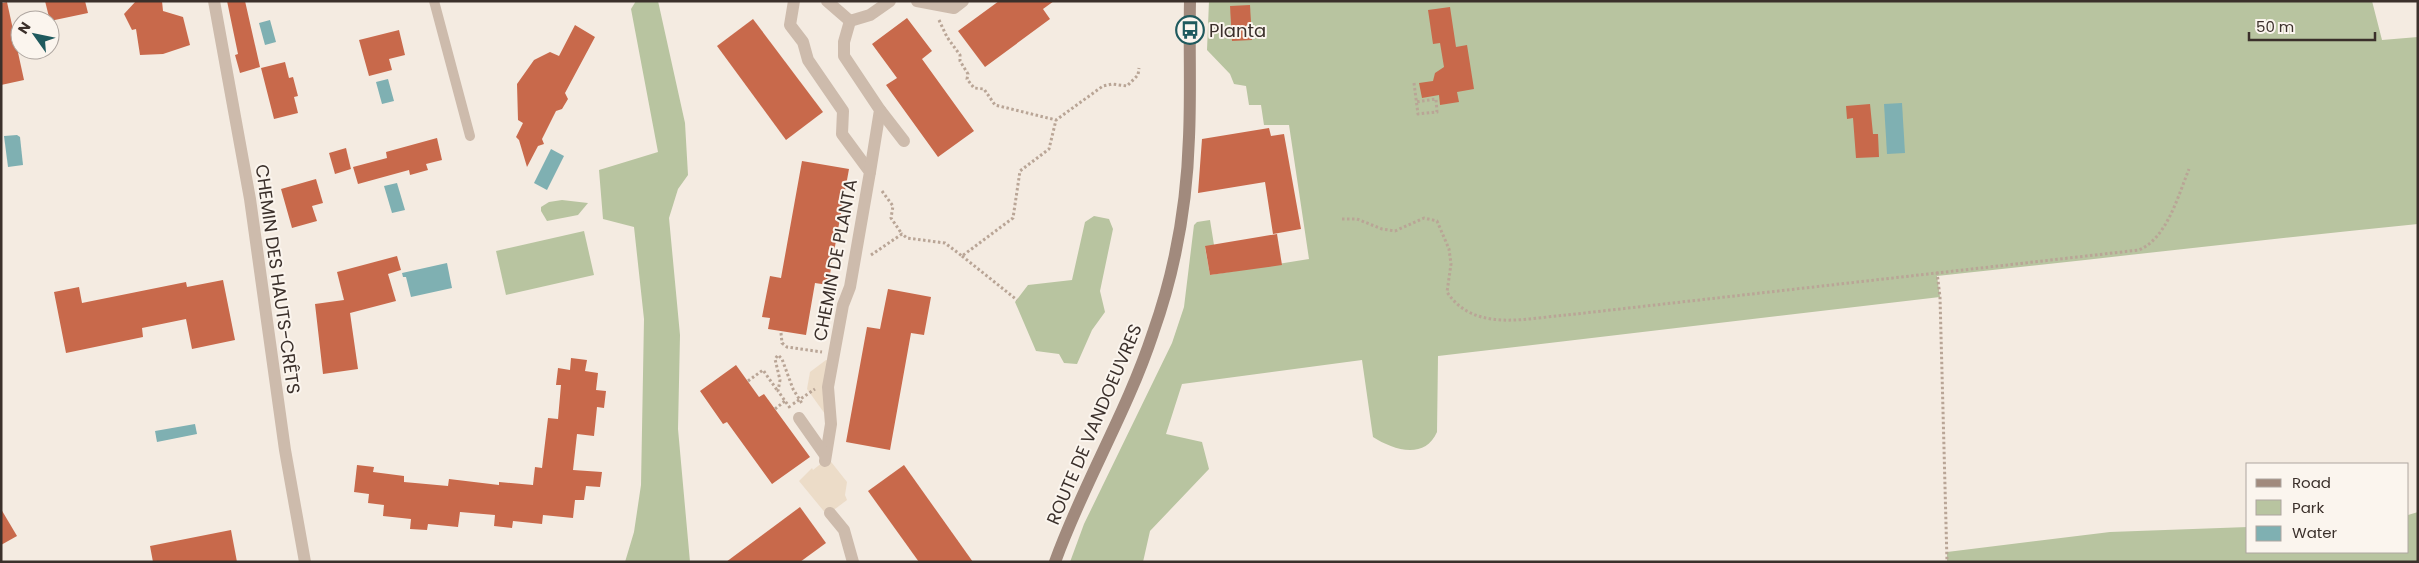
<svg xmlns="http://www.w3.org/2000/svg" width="2419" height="563" font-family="Poppins,sans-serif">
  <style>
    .green { fill: #b8c4a0 }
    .plaza { fill: #ecdcc8 }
    .water { fill: #7fb0b2 }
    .building { fill: #c8694b }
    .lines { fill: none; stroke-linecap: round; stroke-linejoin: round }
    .path { stroke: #b9a596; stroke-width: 3; stroke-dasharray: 2.5 2.5; stroke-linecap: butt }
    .lane { stroke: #cdbbac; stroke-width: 10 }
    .street { stroke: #cdbbac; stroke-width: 12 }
    .secondary { stroke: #a18a7d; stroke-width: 12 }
    .labels { text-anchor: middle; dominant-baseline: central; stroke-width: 4; stroke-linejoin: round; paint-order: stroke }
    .poi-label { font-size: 18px; fill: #3b302b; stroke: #fbf5ee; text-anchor: start }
    .street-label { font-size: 18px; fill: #3b302b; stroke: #fbf5ee }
  </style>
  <rect width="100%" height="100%" fill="#f4ebe1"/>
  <g class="green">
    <polygon points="636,1 658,1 685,123 688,175 678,189 669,218 680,335 678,429 690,562 625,562 634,532 641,485 644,319 634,227 603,219 599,170 658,152 631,9"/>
    <path d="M1209,1h1163l10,39 36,-3v187c-161,16 -320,35 -481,52l3,21 -502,59 -1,76c-12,28 -44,18 -64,5l-11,-77 -180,24 -16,50 36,8 7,27 -59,62 -7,31h-73l14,-38 88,-181 12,-36 10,-82 3,-3 13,-2 4,25 -9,2 5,28 99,-16 -20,-134h-25l-3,-20h-12l-3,-19 -12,-2 -4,-10 -23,-24z"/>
    <polygon points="562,200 588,203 578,215 547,221 541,211 541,207 549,202"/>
    <polygon points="1094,216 1109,219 1113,229 1100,291 1105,312 1092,330 1077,364 1064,363 1059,354 1036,351 1015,302 1028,285 1072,280 1085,222"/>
    <polygon points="584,231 594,275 506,295 496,251"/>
    <polygon points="2418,512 2418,562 1947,562 1947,552 2110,532 2248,527 2248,552 2408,552 2408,515"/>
  </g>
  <g class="plaza">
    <polygon points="826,360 838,363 825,414 807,389 810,372"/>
    <polygon points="828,458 847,482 845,495 847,500 827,515 799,481 812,468 813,470"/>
  </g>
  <g class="water">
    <polygon points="270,20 276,42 265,45 259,23"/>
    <polygon points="388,79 394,101 382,104 376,82"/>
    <polygon points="1902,103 1905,153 1887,154 1884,104"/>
    <polygon points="17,135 20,137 23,165 8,167 4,136"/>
    <polygon points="551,149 564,156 547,190 534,183"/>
    <polygon points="397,183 405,210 392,213 384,186"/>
    <polygon points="447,263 452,288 411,297 406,277 403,277 402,273"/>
    <polygon points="195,424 197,434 157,442 155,431"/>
  </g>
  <g class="building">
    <polygon points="45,1 85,1 88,13 50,21"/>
    <polygon points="136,1 162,1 163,11 183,17 190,45 163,54 140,55 136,29 132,30 124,14"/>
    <polygon points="227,1 245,1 260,67 240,73 235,55 238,54"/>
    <polygon points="999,1 1054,1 1043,9 1050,19 985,67 958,31"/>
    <polygon points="7,2 24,80 1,85 1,3"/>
    <polygon points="1250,5 1252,40 1232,41 1230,6"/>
    <polygon points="1450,7 1456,47 1467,45 1474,89 1457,92 1459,102 1440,105 1439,95 1422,98 1419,83 1433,81 1435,73 1444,67 1440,43 1433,44 1428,10"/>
    <polygon points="907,18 932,51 922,59 974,131 938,157 886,85 897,78 872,44"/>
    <polygon points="753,19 823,112 786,140 717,46"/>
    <polygon points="575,25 595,37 565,93 568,99 562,109 556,111 542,139 544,144 538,146 527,167 519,140 516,137 523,123 518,120 517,84 534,60 550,52 559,56"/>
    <polygon points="399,30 405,55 389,59 392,70 369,76 359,40"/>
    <polygon points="285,62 289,78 293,77 298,96 294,97 298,113 274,119 261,68"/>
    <polygon points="1870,104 1873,134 1878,134 1879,157 1856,158 1853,118 1847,119 1846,106"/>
    <polygon points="1269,128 1271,136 1284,134 1301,229 1273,234 1265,182 1198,193 1202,139"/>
    <polygon points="437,138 442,160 426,164 428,170 410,175 409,170 358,184 353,167 387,158 386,152"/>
    <polygon points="346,148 351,169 335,174 329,153"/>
    <polygon points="802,161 849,169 828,285 815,283 806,335 768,329 770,318 762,317 770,276 781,278"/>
    <polygon points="316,179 323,203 312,206 317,221 292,228 281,189"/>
    <polygon points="1277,234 1282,265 1210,275 1205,246"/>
    <polygon points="397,256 401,270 388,274 396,301 350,313 358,369 323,374 315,304 344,300 337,272"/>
    <polygon points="223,280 235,340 192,349 186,319 142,328 143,337 66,353 54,292 79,287 82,303 186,282 187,287"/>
    <polygon points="888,289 931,297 924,335 911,333 890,450 846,442 867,327 880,329"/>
    <polygon points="571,358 587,360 585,371 598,373 596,390 606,391 604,408 597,407 594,436 577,434 573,470 602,472 600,487 586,486 584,500 575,500 573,518 543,515 542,524 513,521 512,528 494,526 495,515 460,512 458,527 428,524 427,530 410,529 411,519 383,516 384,505 368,503 369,494 354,492 357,465 374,467 373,472 404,476 404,482 448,486 449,479 499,485 499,482 533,485 535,467 542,468 548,418 558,419 561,385 556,385 558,368 570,370"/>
    <polygon points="736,365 759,397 764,394 810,457 772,484 727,422 723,424 700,391"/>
    <polygon points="904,465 973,562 919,562 868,491"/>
    <polygon points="800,507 826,543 800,562 726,562"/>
    <polygon points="1,509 17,536 1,545"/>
    <polygon points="231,530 237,562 153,562 150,546"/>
  </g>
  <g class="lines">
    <g class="path">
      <polyline points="939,20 947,37 960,55 960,61 968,74 967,79 974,88 984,89 995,105 1056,120 1103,86 1112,84 1127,86 1138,75 1139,68"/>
      <polyline points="1414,83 1418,114 1437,112 1436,99 1416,102"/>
      <polyline points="882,191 893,206 891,218 902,234"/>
      <path d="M1342,219h15l25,10 13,2 29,-13 13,3 12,28 2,15 -4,28c27,41 79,26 120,23l572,-65c28,-12 39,-54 50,-81"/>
      <polyline points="871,255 902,234 907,238 945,243 962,256 1013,218 1020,171 1049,149 1056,120"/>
      <polyline points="962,256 1017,300"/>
      <polyline points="1937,272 1940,297 1947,562"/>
      <polyline points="781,333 782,343 787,347 822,352"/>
      <polyline points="748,381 763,370 777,390"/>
      <polyline points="793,404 815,389"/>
      <polyline points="790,408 778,391 780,380 775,359 778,355 782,359 793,389 803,405"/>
      <polyline points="775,409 785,401"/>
    </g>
    <polyline class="lane" points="434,1 470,136"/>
    <g class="street">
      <polyline points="214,1 250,199 285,450 305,562"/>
      <polyline points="794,1 790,25 803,42 808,60 843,111 842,134 870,172 850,287 843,305 828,387 831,424 825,461"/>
      <polyline points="827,1 850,21 844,42 844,56 880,110 870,172"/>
      <polyline points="917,1 954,8 963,1"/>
      <polyline points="850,21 870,15 890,1"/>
      <polyline points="880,110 904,141"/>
      <polyline points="799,418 825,455"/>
      <polyline points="830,513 844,530 853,562"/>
    </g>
    <path class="secondary" d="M1055,562c28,-78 72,-150 98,-229 22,-62 34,-130 36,-196 2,-45 0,-90 1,-136"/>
  </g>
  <defs>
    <symbol id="bus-ring" viewBox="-11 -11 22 22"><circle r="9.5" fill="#fbf5ee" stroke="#1f5a5e" stroke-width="1.5"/><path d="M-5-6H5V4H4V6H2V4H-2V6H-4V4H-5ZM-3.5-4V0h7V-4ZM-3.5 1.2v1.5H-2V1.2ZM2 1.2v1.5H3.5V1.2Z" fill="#1f5a5e"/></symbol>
  </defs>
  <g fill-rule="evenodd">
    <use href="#bus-ring" x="1174" y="14" width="32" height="32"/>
  </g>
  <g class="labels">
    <g class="poi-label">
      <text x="1209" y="30">Planta</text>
    </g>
    <g class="street-label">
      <text transform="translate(835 260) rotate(-79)">CHEMIN DE PLANTA</text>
      <text transform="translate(278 279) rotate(82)">CHEMIN DES HAUTS-CRÊTS</text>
      <text transform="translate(1094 424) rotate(-67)">ROUTE DE VANDOEUVRES</text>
    </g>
  </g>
  <rect width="2419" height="563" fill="none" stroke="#3b302b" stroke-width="5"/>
  <rect x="2246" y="463" width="162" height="90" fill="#fbf5ee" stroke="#aea6a0"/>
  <rect x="2256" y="479" width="25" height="8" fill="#a18a7d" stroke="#aea6a0"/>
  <text x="2292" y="488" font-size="15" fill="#3b302b">Road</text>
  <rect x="2256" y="500" width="25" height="15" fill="#b8c4a0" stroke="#aea6a0"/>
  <text x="2292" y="513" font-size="15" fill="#3b302b">Park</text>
  <rect x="2256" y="526" width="25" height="15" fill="#7fb0b2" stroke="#aea6a0"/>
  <text x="2292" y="538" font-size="15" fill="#3b302b">Water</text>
  <g transform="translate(35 35) rotate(303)"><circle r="24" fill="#fbf5ee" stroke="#aea6a0"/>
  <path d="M0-4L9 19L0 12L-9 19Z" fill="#1f5a5e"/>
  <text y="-8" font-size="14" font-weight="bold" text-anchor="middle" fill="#3b302b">N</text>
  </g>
  <path d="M2249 32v8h126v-8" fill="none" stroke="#3b302b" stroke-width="2.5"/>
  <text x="2256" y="32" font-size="15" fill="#3b302b" stroke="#fbf5ee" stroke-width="4" paint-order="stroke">50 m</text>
</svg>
